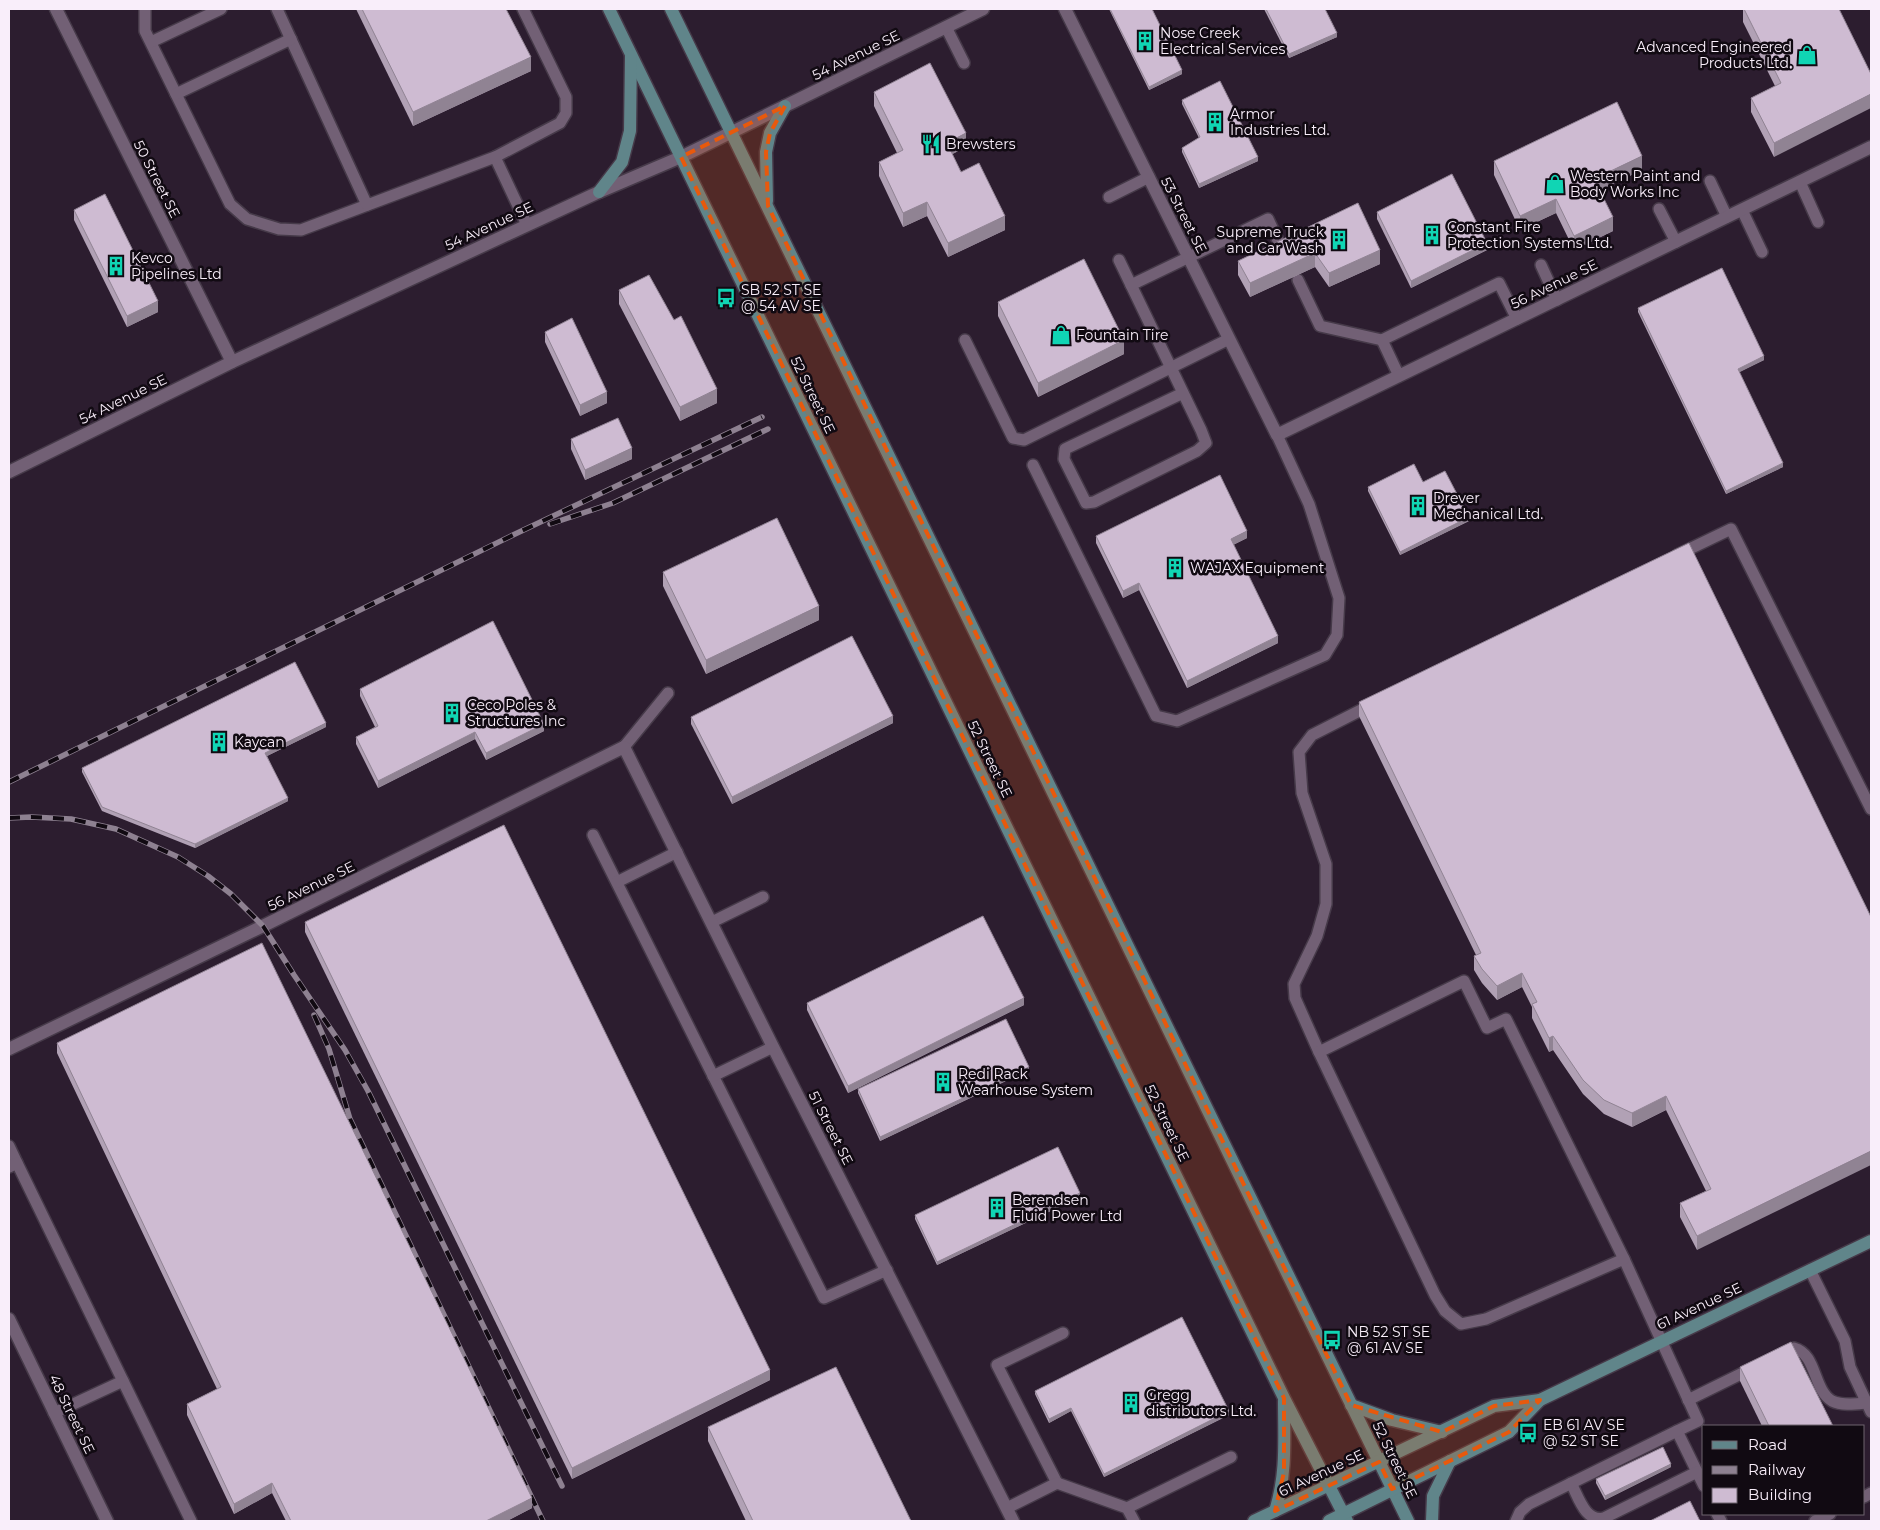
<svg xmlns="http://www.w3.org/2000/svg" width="1880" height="1530" font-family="Montserrat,sans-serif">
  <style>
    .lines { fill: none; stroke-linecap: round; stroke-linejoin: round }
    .lane-casing { stroke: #463a49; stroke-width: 14 }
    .street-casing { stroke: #463a49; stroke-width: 15 }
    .secondary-casing { stroke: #463a49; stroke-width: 15 }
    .lane { stroke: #726075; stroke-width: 11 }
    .street { stroke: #726075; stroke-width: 12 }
    .secondary { stroke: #60858a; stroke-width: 12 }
    .rail-casing { stroke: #8e8191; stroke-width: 5.5 }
    .rail { stroke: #110a12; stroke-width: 4; stroke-dasharray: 11; stroke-linecap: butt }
    .wall { fill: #b1a1b5 }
    .shaded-wall { fill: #908393 }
    .building { fill: #cebbd2; stroke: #908393 }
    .marked { fill: #e8590c; fill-opacity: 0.2; stroke: #e8590c; stroke-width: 4; stroke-dasharray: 10 6; stroke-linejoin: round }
    .labels { text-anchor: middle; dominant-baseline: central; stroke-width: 5; stroke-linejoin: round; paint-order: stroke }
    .poi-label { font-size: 14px; fill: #f9eefa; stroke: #110a12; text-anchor: start }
    .street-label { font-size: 14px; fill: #f9eefa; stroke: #110a12 }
  </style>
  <rect width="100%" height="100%" fill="#2c1d2f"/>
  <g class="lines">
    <defs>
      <g id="lane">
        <polyline points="145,9 145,31 230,204 247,219 279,229 301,230 495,157"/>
        <polyline points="277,9 367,205"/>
        <polyline points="523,9 566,97 566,113 560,123 495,157 527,225"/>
        <polyline points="946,27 964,63"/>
        <polyline points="151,42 221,9"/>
        <polyline points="176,94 291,39"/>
        <polyline points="1710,181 1727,217"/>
        <polyline points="1800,182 1818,222"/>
        <polyline points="1109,197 1149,177"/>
        <polyline points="1659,209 1676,242"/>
        <polyline points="1742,210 1762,252"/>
        <polyline points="1119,260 1201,430 1206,443 1197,451 1094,502 1086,503 1064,459 1065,449 1183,393"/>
        <polyline points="1541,265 1557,300"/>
        <polyline points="1298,280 1320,326 1382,340 1499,283 1517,319"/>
        <polyline points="1131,285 1268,219 1281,247"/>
        <polyline points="965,340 1013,438 1024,440 1229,339"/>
        <polyline points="1382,340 1399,376"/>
        <polyline points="1033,465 1156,716 1177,721 1325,655 1337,635 1339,598 1309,504 1277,435"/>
        <polyline points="1677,555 1731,529 1871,809"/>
        <polyline points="1371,705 1312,735 1299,752 1302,793 1326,864 1326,904 1317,936 1294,984 1295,998 1319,1052 1435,1295 1445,1311 1461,1324 1486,1319 1624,1259 1698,1421 1677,1431 1704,1486"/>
        <polyline points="624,747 668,693"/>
        <polyline points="593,835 824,1298 887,1270"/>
        <polyline points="617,882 677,852"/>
        <polyline points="712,922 763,897"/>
        <polyline points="1319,1052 1464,981 1487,1028 1506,1019 1624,1259"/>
        <polyline points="713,1076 773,1047"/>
        <polyline points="9,1146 17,1163"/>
        <polyline points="9,1167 17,1163 123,1381"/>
        <polyline points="1810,1270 1845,1341 1850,1367 1871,1412"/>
        <path d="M1781,1354l13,-6c23,6 19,42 38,53 10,5 24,3 35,2"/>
        <polyline points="1688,1400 1753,1368"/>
        <polyline points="54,1413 123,1381 191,1521"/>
        <polyline points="1057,1483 997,1365 1063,1333"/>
        <path d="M1571,1483c8,15 14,39 33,35l93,-46"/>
        <polyline points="1864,1497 1871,1493"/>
        <polyline points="1007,1508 1057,1483 1127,1508 1134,1521"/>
        <polyline points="1127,1508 1231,1457"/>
        <polyline points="1717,1514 1721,1521"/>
        <polyline points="1516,1521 1520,1512 1529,1504 1677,1431"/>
        <polyline points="1815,1521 1830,1514"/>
      </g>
      <g id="street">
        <polyline points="56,9 232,362"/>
        <polyline points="1065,9 1277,435 1871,147"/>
        <polyline points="9,472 232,362 599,192 681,157 983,9"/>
        <polyline points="9,1049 263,926 624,747 773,1047 1013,1521"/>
        <polyline points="9,1319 107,1521"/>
      </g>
      <g id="secondary">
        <polyline points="609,9 1284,1398 1347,1521"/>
        <polyline points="671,9 1408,1521"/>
        <polyline points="599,192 622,162 630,131 631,56"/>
        <polyline points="767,201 766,152 770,133 785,106"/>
        <polyline points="1351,1405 1392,1420 1442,1432"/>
        <path d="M1275,1511c12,-37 9,-72 9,-110"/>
        <polyline points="1254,1521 1494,1406 1540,1400 1871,1241"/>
        <polyline points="1329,1521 1509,1432 1540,1400"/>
        <polyline points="1432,1521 1433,1496 1450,1461"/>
      </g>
    </defs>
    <use href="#lane" class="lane-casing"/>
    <use href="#street" class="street-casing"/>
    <use href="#secondary" class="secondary-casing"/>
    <use href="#lane" class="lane"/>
    <use href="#street" class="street"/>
    <use href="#secondary" class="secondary"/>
    <defs>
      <g id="rail">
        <polyline points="550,524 613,503 768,429"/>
        <polyline points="9,782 513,535 762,417"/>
        <polyline points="9,818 31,817 71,819 116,829 178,857 208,876 231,894 263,926 294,975 345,1050 368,1091 562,1486"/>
        <polyline points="314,1015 329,1049 350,1119 543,1521"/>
      </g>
    </defs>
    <use href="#rail" class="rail-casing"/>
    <use href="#rail" class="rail"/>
  </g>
  <g class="wall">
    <polygon points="356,9 506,9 531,71 413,126"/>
    <polygon points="1109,9 1152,9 1182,74 1149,90"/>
    <polygon points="1264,9 1325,9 1337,37 1289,58"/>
    <polygon points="1743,9 1839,9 1774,157 1751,112 1751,98 1775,86 1743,22"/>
    <polygon points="874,92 966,147 952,154 961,172 1005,230 948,257 927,216 903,227 879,176 879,162 897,153 874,106"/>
    <polygon points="1182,100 1258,161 1199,188 1182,152 1182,148 1199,138 1182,104"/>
    <polygon points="1494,161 1642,170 1600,190 1613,231 1574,250 1556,213 1520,230 1494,175"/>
    <polygon points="1358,203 1380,264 1329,287 1315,267 1250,297 1238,275 1238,261"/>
    <polygon points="74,210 158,312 127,327 74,220"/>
    <polygon points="1377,212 1487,250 1411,288 1377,219"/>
    <polygon points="619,290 717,403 680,421 619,304"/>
    <polygon points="998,302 1124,354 1038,397 998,316"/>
    <polygon points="1638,308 1764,360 1739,372 1783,467 1726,494 1638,312"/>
    <polygon points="545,332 607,403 580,416 545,342"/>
    <polygon points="571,439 632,459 585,480 571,449"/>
    <polygon points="1423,482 1469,521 1400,555 1368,491 1368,487"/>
    <polygon points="1096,536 1247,538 1233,545 1278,643 1187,688 1139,590 1123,598 1096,543"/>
    <polygon points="663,572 819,620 706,674 663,586"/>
    <polygon points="360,689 544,731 486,760 475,739 378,788 356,744 356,737 375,727 360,696"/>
    <polygon points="1359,702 1871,917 1697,1250 1680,1217 1680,1203 1706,1191 1666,1110 1632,1127 1604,1114 1583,1094 1553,1050 1549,1052 1532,1018 1532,1007 1522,987 1497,1000 1482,983 1474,970 1474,956 1476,955 1359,716"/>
    <polygon points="691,717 893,723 732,804 691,724"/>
    <polygon points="326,727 267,756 288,801 195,848 102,811 82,772 82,768"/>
    <polygon points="305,922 770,1380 572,1479 305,932"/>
    <polygon points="807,1003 1024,1005 848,1093 807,1010"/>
    <polygon points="57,1043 532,1508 507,1521 286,1521 272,1493 234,1514 187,1415 187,1404 217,1389 57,1053"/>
    <polygon points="1029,1070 880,1141 858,1093 858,1089"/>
    <polygon points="1080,1197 937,1265 915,1219 915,1215"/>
    <polygon points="1740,1367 1833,1426 1762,1426 1740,1381"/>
    <polygon points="1035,1391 1229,1415 1104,1477 1071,1411 1049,1423 1035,1394"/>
    <polygon points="708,1427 911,1521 746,1521 708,1441"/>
    <polygon points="1671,1467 1605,1500 1596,1483 1596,1479"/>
  </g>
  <g class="shaded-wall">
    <polygon points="1337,33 1337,37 1289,58 1289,54"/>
    <polygon points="531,57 531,71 413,126 413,112"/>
    <polygon points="1182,70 1182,74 1149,90 1149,87"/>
    <polygon points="1871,94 1871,108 1774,157 1774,143"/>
    <polygon points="966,133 966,147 947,157 947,143"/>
    <polygon points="1642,156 1642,170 1594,193 1594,179"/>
    <polygon points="1258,157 1258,161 1199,188 1199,184"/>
    <polygon points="1556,199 1556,213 1520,230 1520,216"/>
    <polygon points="927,202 927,216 903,227 903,213"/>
    <polygon points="1005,216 1005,230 948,257 948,243"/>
    <polygon points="1613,217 1613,231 1574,250 1574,236"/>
    <polygon points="1487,243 1487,250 1411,288 1411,281"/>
    <polygon points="1380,250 1380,264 1329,287 1329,273"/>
    <polygon points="1315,253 1315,267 1250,297 1250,283"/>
    <polygon points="158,301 158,312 127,327 127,316"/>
    <polygon points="1124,340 1124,354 1038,397 1038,383"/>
    <polygon points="1764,356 1764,360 1738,373 1738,369"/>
    <polygon points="717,389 717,403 680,421 680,407"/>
    <polygon points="607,392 607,403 580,416 580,405"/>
    <polygon points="632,448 632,459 585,480 585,470"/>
    <polygon points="1783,463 1783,467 1726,494 1726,491"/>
    <polygon points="1469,517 1469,521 1400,555 1400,552"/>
    <polygon points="1247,531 1247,538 1231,546 1231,539"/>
    <polygon points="1139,583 1139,590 1123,598 1123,591"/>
    <polygon points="819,606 819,620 706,674 706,660"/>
    <polygon points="1278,636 1278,643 1187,688 1187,681"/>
    <polygon points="893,716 893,723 732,804 732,797"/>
    <polygon points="326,723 326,727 265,757 265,753"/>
    <polygon points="544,724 544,731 486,760 486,753"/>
    <polygon points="475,732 475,739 378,788 378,781"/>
    <polygon points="288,798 288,801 195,848 195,844"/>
    <polygon points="1522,973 1522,987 1497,1000 1497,986"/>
    <polygon points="1024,998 1024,1005 848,1093 848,1086"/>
    <polygon points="1553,1036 1553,1050 1549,1052 1549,1038"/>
    <polygon points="1029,1067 1029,1070 880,1141 880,1137"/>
    <polygon points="1666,1096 1666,1110 1632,1127 1632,1113"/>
    <polygon points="1871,1151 1871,1165 1697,1250 1697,1236"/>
    <polygon points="1080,1193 1080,1197 937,1265 937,1262"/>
    <polygon points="770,1370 770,1380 572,1479 572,1468"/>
    <polygon points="1071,1408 1071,1411 1049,1423 1049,1419"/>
    <polygon points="1229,1411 1229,1415 1104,1477 1104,1474"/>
    <polygon points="1671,1464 1671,1467 1605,1500 1605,1496"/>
    <polygon points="272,1483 272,1493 234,1514 234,1504"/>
    <polygon points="532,1498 532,1508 507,1521 486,1521"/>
  </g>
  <g class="building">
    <polygon points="362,9 506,9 531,57 413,112"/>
    <polygon points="1110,9 1152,9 1182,70 1149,87"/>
    <polygon points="1266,9 1325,9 1337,33 1289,54"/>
    <polygon points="1744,9 1839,9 1871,74 1871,94 1774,143 1751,98 1781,83"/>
    <polygon points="930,63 966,133 947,143 961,172 979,163 1005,216 948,243 927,202 903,213 879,162 903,150 874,92"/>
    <polygon points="1220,81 1258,157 1199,184 1182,148 1200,137 1182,100"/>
    <polygon points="1617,102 1642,156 1594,179 1613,217 1574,236 1556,199 1520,216 1494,161"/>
    <polygon points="1452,174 1487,243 1411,281 1377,212"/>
    <polygon points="105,194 158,301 127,316 74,210"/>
    <polygon points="1358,203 1380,250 1329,273 1315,253 1250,283 1238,261"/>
    <polygon points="1084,259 1124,340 1038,383 998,302"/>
    <polygon points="1722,268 1764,356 1738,369 1783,463 1726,491 1638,308"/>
    <polygon points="649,275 674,320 681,316 717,389 680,407 619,290"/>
    <polygon points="572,318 607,392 580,405 545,332"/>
    <polygon points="618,418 632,448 585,470 571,439"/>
    <polygon points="1414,464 1423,482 1445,471 1469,517 1400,552 1368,487"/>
    <polygon points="1220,475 1247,531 1231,539 1278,636 1187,681 1139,583 1123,591 1096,536"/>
    <polygon points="777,518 819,606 706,660 663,572"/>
    <polygon points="1689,543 1871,917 1871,1151 1697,1236 1680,1203 1711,1189 1666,1096 1632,1113 1604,1100 1583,1080 1553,1036 1549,1038 1532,1004 1537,1002 1522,973 1497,986 1482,969 1474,956 1481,953 1359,702"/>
    <polygon points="493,621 544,724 486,753 475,732 378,781 356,737 378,726 360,689"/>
    <polygon points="852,636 893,716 732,797 691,717"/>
    <polygon points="295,662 326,723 265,753 288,798 195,844 102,807 82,768"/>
    <polygon points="504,825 770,1370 572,1468 305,922"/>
    <polygon points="983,916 1024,998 848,1086 807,1003"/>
    <polygon points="262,943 532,1498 486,1521 291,1521 272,1483 234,1504 187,1404 221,1387 57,1043"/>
    <polygon points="1006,1019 1029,1067 880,1137 858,1089"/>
    <polygon points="1058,1147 1080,1193 937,1262 915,1215"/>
    <polygon points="1182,1317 1229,1411 1104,1474 1071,1408 1049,1419 1035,1391"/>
    <polygon points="1791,1342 1833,1426 1769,1426 1740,1367"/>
    <polygon points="836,1367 911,1521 753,1521 708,1427"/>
    <polygon points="1663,1447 1671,1464 1605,1496 1596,1479"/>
    <polygon points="1690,1501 1700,1521 1650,1521"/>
  </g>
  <path class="marked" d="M785,106l-15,27 -4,19 2,54 583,1199 91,27 52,-26 46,-6 -31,32 -117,57 -13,-27 -104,49 9,-39v-74l-603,-1241z"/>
  <defs>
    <symbol id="building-bare" viewBox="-9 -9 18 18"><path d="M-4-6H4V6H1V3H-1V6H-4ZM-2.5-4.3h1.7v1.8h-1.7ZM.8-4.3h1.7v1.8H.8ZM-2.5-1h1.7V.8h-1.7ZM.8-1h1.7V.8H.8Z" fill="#10d5b4" stroke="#110a12" stroke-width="2.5" paint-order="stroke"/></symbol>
    <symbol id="shop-bare" viewBox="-9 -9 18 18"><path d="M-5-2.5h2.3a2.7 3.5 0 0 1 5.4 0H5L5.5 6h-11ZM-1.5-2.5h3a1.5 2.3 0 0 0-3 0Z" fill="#10d5b4" stroke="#110a12" stroke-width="2.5" paint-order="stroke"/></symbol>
    <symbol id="restaurant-bare" viewBox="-9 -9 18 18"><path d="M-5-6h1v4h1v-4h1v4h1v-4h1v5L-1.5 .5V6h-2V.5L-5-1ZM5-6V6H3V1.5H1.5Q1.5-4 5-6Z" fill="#10d5b4" stroke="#110a12" stroke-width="2.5" paint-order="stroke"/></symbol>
    <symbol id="bus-bare" viewBox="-9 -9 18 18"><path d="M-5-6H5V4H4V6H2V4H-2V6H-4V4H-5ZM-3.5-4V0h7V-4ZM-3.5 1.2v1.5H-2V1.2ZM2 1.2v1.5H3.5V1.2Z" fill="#10d5b4" stroke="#110a12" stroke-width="2.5" paint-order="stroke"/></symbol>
  </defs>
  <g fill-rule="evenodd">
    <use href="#building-bare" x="1131" y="27" width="28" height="28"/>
    <use href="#shop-bare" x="1793" y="41" width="28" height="28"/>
    <use href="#building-bare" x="1201" y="108" width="28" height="28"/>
    <use href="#restaurant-bare" x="917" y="130" width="28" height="28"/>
    <use href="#shop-bare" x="1541" y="170" width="28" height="28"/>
    <use href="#building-bare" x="1418" y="221" width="28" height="28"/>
    <use href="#building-bare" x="1325" y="226" width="28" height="28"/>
    <use href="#building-bare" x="102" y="252" width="28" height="28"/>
    <use href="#bus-bare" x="712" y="284" width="28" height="28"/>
    <use href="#shop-bare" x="1047" y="321" width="28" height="28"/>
    <use href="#building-bare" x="1404" y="492" width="28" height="28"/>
    <use href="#building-bare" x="1161" y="554" width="28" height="28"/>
    <use href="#building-bare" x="438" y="699" width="28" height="28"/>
    <use href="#building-bare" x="205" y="728" width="28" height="28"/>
    <use href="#building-bare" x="929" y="1068" width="28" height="28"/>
    <use href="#building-bare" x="983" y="1194" width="28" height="28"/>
    <use href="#bus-bare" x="1318" y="1326" width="28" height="28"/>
    <use href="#building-bare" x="1117" y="1389" width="28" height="28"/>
    <use href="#bus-bare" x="1514" y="1419" width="28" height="28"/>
  </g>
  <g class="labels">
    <g class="poi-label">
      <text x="1160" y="33">Nose Creek<tspan x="1160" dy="16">Electrical Services</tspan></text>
      <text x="1792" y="47" text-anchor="end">Advanced Engineered<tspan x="1792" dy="16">Products Ltd.</tspan></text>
      <text x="1230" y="114">Armor<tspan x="1230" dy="16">Industries Ltd.</tspan></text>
      <text x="946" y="144">Brewsters</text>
      <text x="1570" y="176">Western Paint and<tspan x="1570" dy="16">Body Works Inc</tspan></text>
      <text x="1447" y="227">Constant Fire<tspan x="1447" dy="16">Protection Systems Ltd.</tspan></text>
      <text x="1324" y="232" text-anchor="end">Supreme Truck<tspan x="1324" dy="16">and Car Wash</tspan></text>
      <text x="131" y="258">Kevco<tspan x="131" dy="16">Pipelines Ltd</tspan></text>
      <text x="741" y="290">SB 52 ST SE<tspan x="741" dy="16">@ 54 AV SE</tspan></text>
      <text x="1076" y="335">Fountain Tire</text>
      <text x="1433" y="498">Drever<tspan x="1433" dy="16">Mechanical Ltd.</tspan></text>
      <text x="1190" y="568">WAJAX Equipment</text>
      <text x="467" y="705">Ceco Poles &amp;<tspan x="467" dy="16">Structures Inc</tspan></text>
      <text x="234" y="742">Kaycan</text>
      <text x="958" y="1074">Redi Rack<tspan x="958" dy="16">Wearhouse System</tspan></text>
      <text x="1012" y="1200">Berendsen<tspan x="1012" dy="16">Fluid Power Ltd</tspan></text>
      <text x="1347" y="1332">NB 52 ST SE<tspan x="1347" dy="16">@ 61 AV SE</tspan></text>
      <text x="1146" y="1395">Gregg<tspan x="1146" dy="16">distributors Ltd.</tspan></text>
      <text x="1543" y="1425">EB 61 AV SE<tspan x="1543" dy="16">@ 52 ST SE</tspan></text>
    </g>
    <g class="street-label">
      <text transform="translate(856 55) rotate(-26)">54 Avenue SE</text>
      <text transform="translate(157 179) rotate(63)">50 Street SE</text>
      <text transform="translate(1184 215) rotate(63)">53 Street SE</text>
      <text transform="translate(489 226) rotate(-25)">54 Avenue SE</text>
      <text transform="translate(1554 284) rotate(-26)">56 Avenue SE</text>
      <text transform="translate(813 395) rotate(64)">52 Street SE</text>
      <text transform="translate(123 399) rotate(-26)">54 Avenue SE</text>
      <text transform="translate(990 759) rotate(64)">52 Street SE</text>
      <text transform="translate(311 886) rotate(-26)">56 Avenue SE</text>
      <text transform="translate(1167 1123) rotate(64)">52 Street SE</text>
      <text transform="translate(831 1128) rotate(63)">51 Street SE</text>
      <text transform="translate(1699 1306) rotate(-25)">61 Avenue SE</text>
      <text transform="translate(72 1414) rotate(64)">48 Street SE</text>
      <text transform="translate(1395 1460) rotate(64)">52 Street SE</text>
      <text transform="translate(1321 1473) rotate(-25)">61 Avenue SE</text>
    </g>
  </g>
  <rect width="1880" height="1530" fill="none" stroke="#f9eefa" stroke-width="20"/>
  <rect x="1702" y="1425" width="162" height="90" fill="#110a12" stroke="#6e656f"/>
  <rect x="1712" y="1441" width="25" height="8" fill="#60858a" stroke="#6e656f"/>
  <text x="1748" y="1450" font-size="15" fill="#f9eefa">Road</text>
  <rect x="1712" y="1466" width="25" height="8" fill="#8e8191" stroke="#6e656f"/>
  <text x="1748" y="1475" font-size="15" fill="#f9eefa">Railway</text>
  <rect x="1712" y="1488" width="25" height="15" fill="#cebbd2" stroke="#6e656f"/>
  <text x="1748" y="1500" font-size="15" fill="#f9eefa">Building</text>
</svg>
